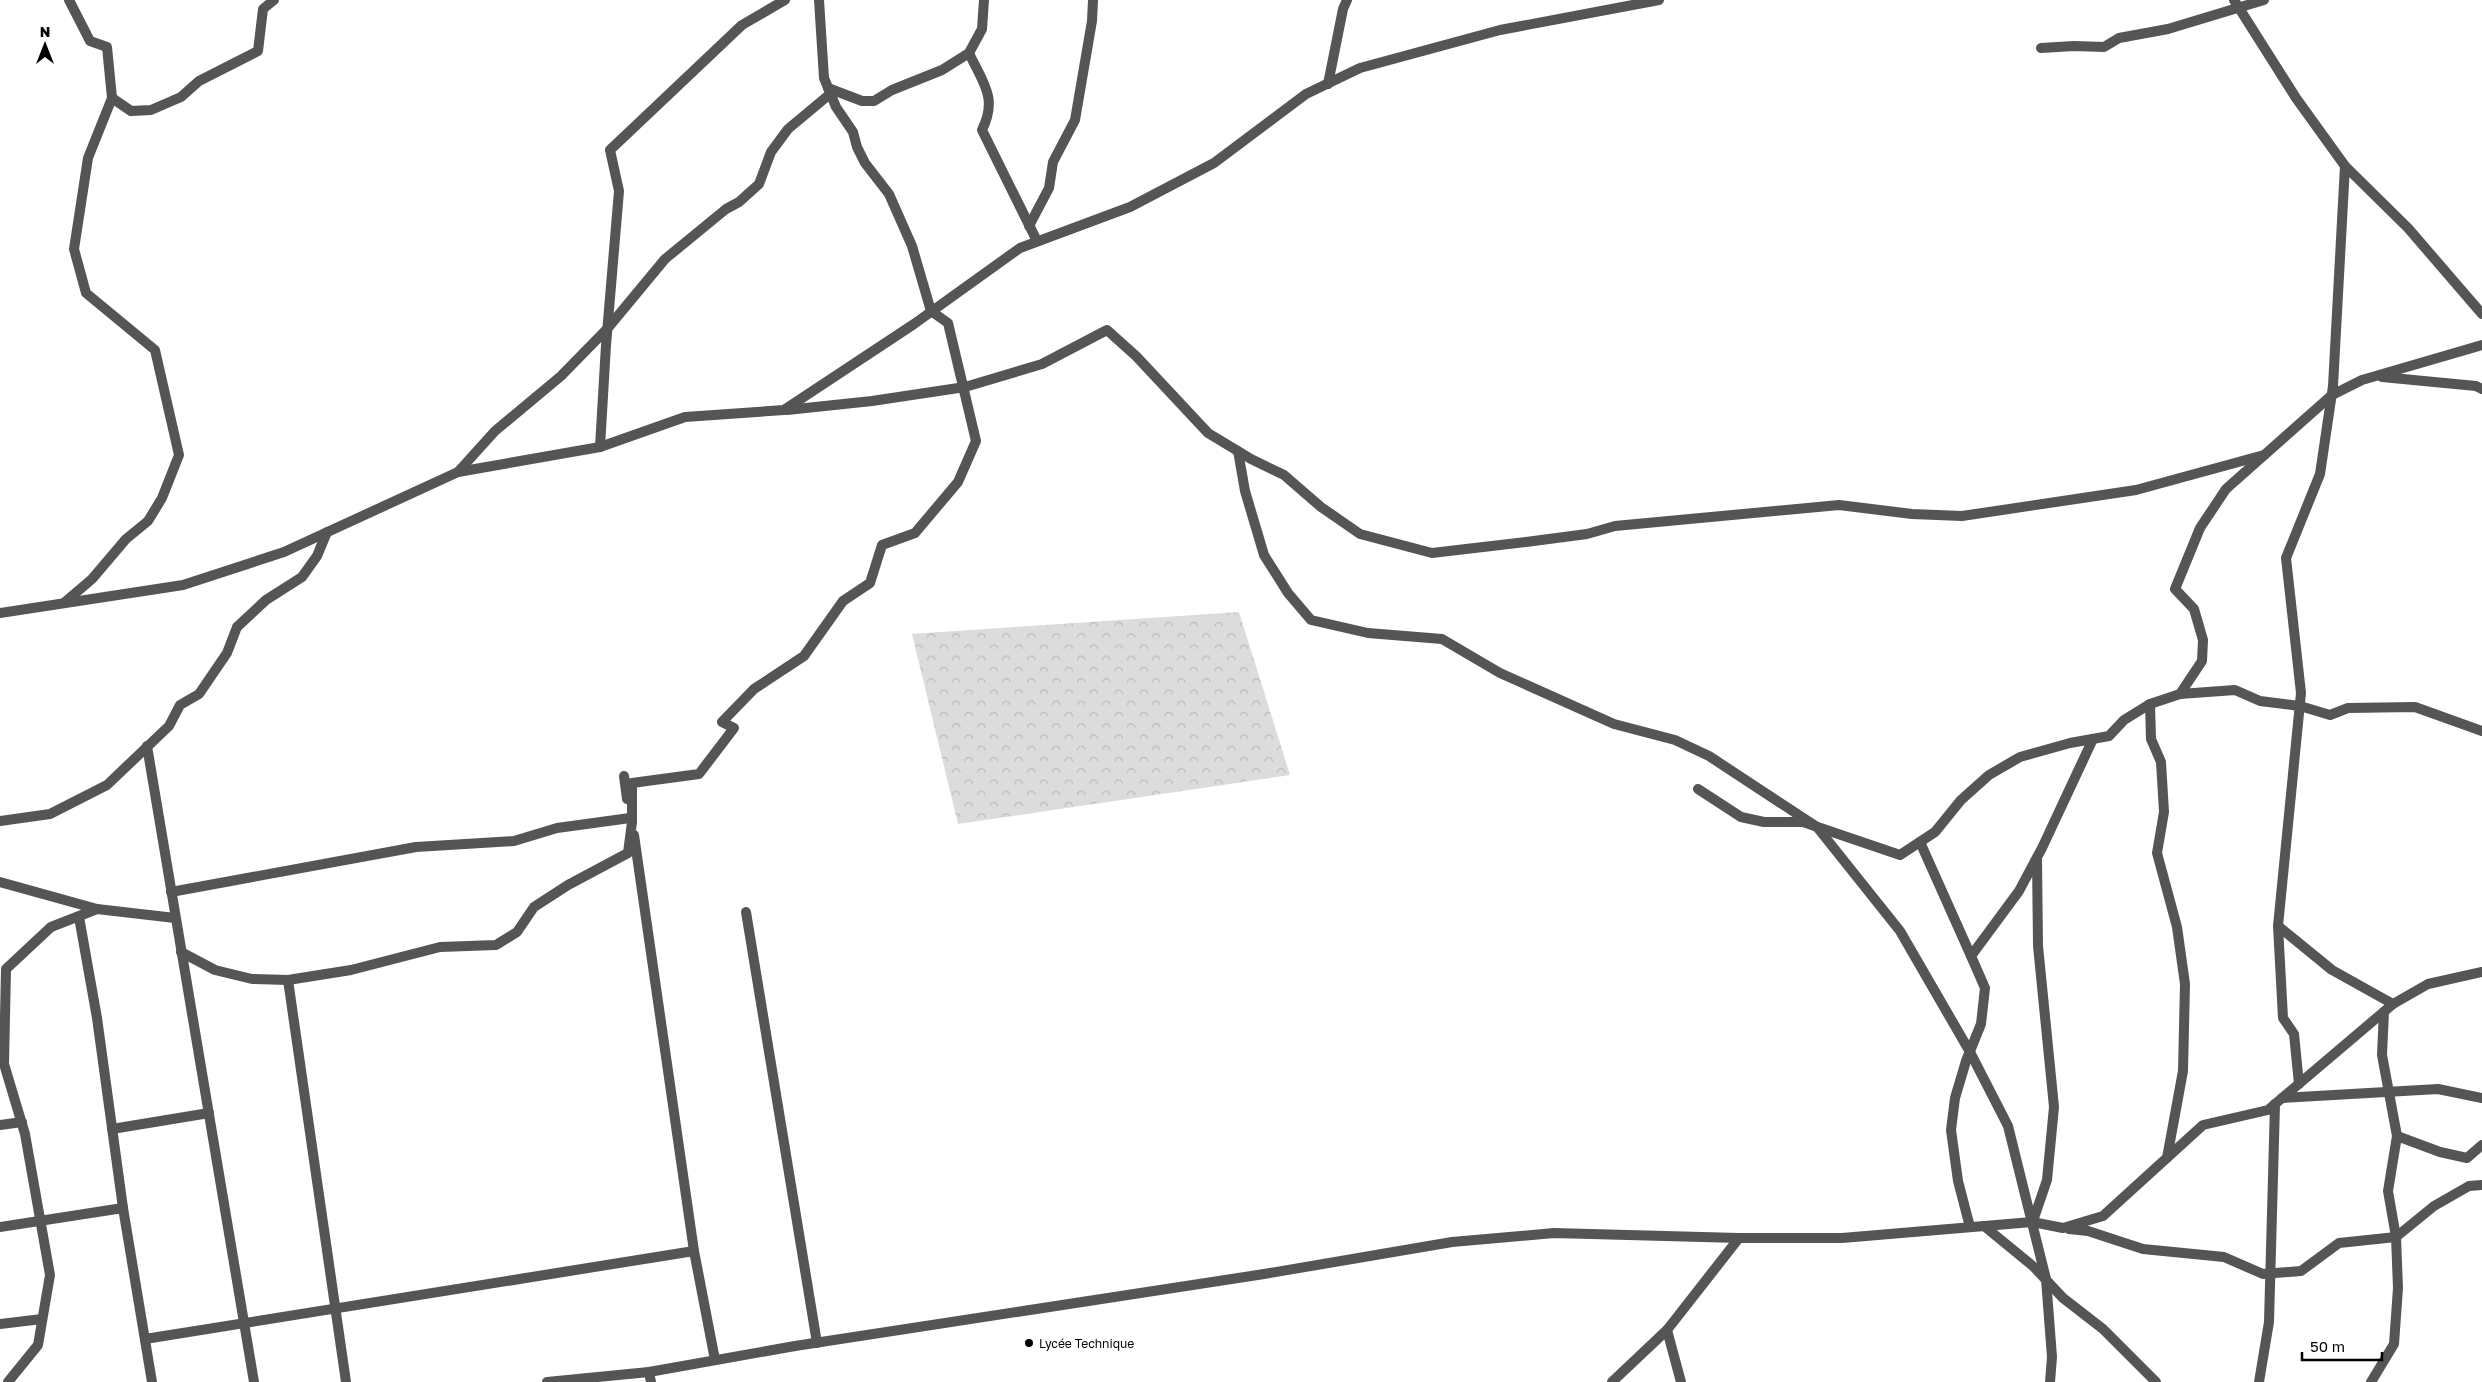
<svg xmlns="http://www.w3.org/2000/svg" width="2482" height="1382" font-family="'Golos Text',sans-serif">
  <style>
    .forest { fill: url(#forest-crowns) }
    .lines { fill: none; stroke-linecap: round; stroke-linejoin: round }
    .street { stroke: #555; stroke-width: 10 }
    .poi-dot { fill: #000; stroke: #fff; stroke-width: 2 }
    .labels { text-anchor: middle; dominant-baseline: central; stroke-width: 4; stroke-linejoin: round; paint-order: stroke }
    .poi-label { font-size: 12px; fill: #000; stroke: #fff; text-anchor: start }
  </style>
  <defs>
    <pattern id="forest-crowns" width="20" height="18" patternUnits="userSpaceOnUse" patternTransform="scale(1.25)"><rect width="20" height="18" fill="#dcdcdc"/><path d="M2 6a3 3 0 1 1 6 0M12 15a3 3 0 1 1 6 0" fill="none" stroke="#bbb"/></pattern>
  </defs>
  <rect width="100%" height="100%" fill="#fff"/>
  <polygon class="forest" points="1239,612 1290,775 958,824 912,634"/>
  <g class="lines">
    <g class="street">
      <polyline points="2234,0 2296,98 2345,166 2333,386 2320,474 2286,558 2301,693 2278,926 2283,1018 2294,1034 2299,1084"/>
      <polyline points="2041,48 2074,46 2104,47 2119,38 2168,29 2264,0"/>
      <path d="M969,53c14,30 29,45 13,77l55,111"/>
      <polyline points="1328,84 1343,9 1347,0"/>
      <polyline points="828,88 862,101 874,101 892,90 942,70 969,53 982,29 984,0"/>
      <polyline points="112,98 131,111 151,110 181,97 199,81 258,51 263,9 274,0"/>
      <polyline points="2345,166 2408,228 2482,314"/>
      <polyline points="1029,226 1049,188 1053,162 1075,120 1092,21 1093,0"/>
      <polyline points="2382,377 2476,386 2482,389"/>
      <polyline points="787,410 872,401 965,387 1042,364 1107,330 1136,356 1208,433 1251,459 1284,475 1321,507 1360,534 1432,553 1526,542 1587,534 1615,526 1839,505 1912,514 1962,516 2136,490 2264,455"/>
      <polyline points="600,447 606,345 619,191 610,150 742,25 785,0"/>
      <polyline points="1238,451 1245,491 1264,555 1288,593 1311,620 1368,633 1442,639 1500,673 1614,724 1675,740 1709,756 1817,827 1900,931 1970,1052 2008,1126 2046,1279 2052,1357 2050,1382"/>
      <polyline points="458,472 495,431 561,376 607,329 665,259 726,209 739,202 759,184 771,152 788,129 830,94"/>
      <polyline points="65,602 92,579 126,539 148,521 162,498 179,455 155,350 86,293 74,249 88,158 112,98 107,47 90,41 69,0"/>
      <polyline points="0,613 183,585 284,552 458,472 600,447 685,417 784,410 914,324 1020,248 1130,207 1214,163 1306,94 1360,68 1500,30 1659,0"/>
      <polyline points="2180,694 2202,661 2203,640 2194,609 2175,589 2200,528 2226,489 2332,395 2362,380 2482,345"/>
      <polyline points="2150,704 2151,739 2161,762 2164,812 2157,853 2177,927 2185,984 2183,1071 2167,1158"/>
      <polyline points="147,746 254,1382"/>
      <polyline points="624,776 627,799"/>
      <polyline points="1698,789 1741,817 1764,822 1803,822 1900,855 1935,832 1961,800 1989,775 2020,757 2070,743 2109,736 2124,720 2150,704 2180,694 2235,690 2260,701 2300,706 2330,715 2348,708 2415,707 2482,731"/>
      <polyline points="0,821 50,814 107,785 169,726 180,705 199,694 227,653 237,627 266,600 302,577 317,556 327,532"/>
      <polyline points="634,835 694,1251 715,1360"/>
      <polyline points="1920,842 1971,956"/>
      <polyline points="0,882 97,909 175,918"/>
      <polyline points="171,892 416,847 514,841 557,828 630,818"/>
      <polyline points="746,912 817,1343"/>
      <polyline points="79,917 97,1018 123,1208"/>
      <polyline points="2278,926 2332,970 2393,1004"/>
      <polyline points="181,952 215,970 252,979 288,980 351,970 440,947 496,945 517,932 534,907 568,885 628,853 632,822 632,783 699,774 734,728 722,722 754,689 804,656 843,601 870,583 882,545 915,533 958,482 976,441 948,323 931,311 912,246 889,194 865,163 857,147 853,132 836,107 824,78 819,0"/>
      <polyline points="288,980 346,1382"/>
      <polyline points="2282,1098 2438,1089 2482,1098"/>
      <polyline points="0,1125 22,1122"/>
      <polyline points="112,1129 209,1113"/>
      <polyline points="2397,1136 2440,1152 2467,1158 2482,1145"/>
      <polyline points="2033,1221 2047,1180 2054,1107 2038,946 2037,859"/>
      <polyline points="1984,1226 2034,1267 2063,1298 2103,1329 2156,1382"/>
      <polyline points="0,1227 123,1208 152,1382"/>
      <polyline points="1970,1227 1958,1181 1951,1130 1955,1098 1966,1061 1981,1024 1985,988 1971,956 2019,891 2042,848 2093,739"/>
      <polyline points="2069,1229 2088,1231 2143,1249 2224,1257 2263,1274 2301,1271 2339,1243 2396,1237 2434,1206 2469,1186 2482,1185"/>
      <polyline points="0,1324 42,1319"/>
      <polyline points="1667,1330 1681,1382"/>
      <polyline points="145,1339 694,1251"/>
      <polyline points="8,1382 38,1345 50,1275 25,1134 4,1064 6,969 51,927 97,909"/>
      <polyline points="547,1382 649,1372"/>
      <polyline points="651,1382 649,1372 795,1346 1264,1274 1452,1242 1554,1233 1739,1238 1842,1238 2032,1222 2063,1228 2103,1216 2203,1125 2268,1110 2393,1004 2428,984 2482,972"/>
      <polyline points="1612,1382 1667,1330 1739,1238"/>
      <polyline points="2259,1382 2269,1322 2275,1104"/>
      <polyline points="2371,1382 2394,1344 2398,1288 2396,1237 2388,1191 2397,1136 2382,1055 2384,1012"/>
    </g>
  </g>
  <circle class="poi-dot" cx="1029" cy="1343" r="5"/>
  <g class="labels">
    <g class="poi-label">
      <text x="1039" y="1343">Lycée Technique</text>
    </g>
  </g>
  <g transform="translate(45 45)" stroke="#ffffff" stroke-width="4" paint-order="stroke">
  <path d="M0-4L9 19L0 12L-9 19Z" fill="#000000"/>
  <text y="-8" font-size="14" font-weight="bold" text-anchor="middle" fill="#000000">N</text>
  </g>
  <path d="M2302 1352v8h80v-8" fill="none" stroke="#000000" stroke-width="2.5"/>
  <text x="2310" y="1352" font-size="15" fill="#000000" stroke="#ffffff" stroke-width="4" paint-order="stroke">50 m</text>
</svg>
